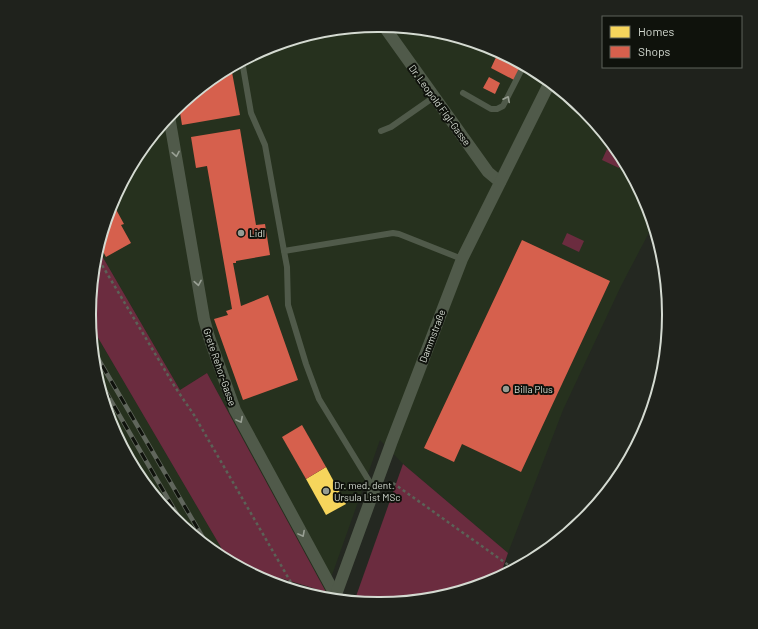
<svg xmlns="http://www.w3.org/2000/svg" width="758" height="629" font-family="Barlow,sans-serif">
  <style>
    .built { fill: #26311e }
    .green { fill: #6b2c3f }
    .homes { fill: #f6d55c }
    .shops { fill: #d6604d }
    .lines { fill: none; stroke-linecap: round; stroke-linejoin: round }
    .path { stroke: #5b6257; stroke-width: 2.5; stroke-dasharray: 3 3; stroke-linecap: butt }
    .service { stroke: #505a4a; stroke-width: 6 }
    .minor { stroke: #505a4a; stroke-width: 12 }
    .rail-casing { stroke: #60665c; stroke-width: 4.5 }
    .rail { stroke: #0f120c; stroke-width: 3; stroke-dasharray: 9; stroke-linecap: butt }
    .oneway { stroke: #99a094 }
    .poi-dot { fill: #969c93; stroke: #0f120c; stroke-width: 1.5 }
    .labels { text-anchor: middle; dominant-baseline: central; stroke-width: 4; stroke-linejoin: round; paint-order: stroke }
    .street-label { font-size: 10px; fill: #d4dad1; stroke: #0f120c }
    .poi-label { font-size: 10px; fill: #d4dad1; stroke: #0f120c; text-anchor: start }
    .rim { fill: none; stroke: #d4dad1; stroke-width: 2 }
  </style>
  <rect width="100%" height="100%" fill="#242821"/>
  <g class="built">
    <polygon points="379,25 436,31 490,47 540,74 584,110 620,154 647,204 653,225 621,286 563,410 508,553 403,464 380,440 326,592 207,373 180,390 98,249 112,204 138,153 174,110 218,74 268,47 323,31"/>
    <polygon points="90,324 229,561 218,555 174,519 138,475 111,425 95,371"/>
  </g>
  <g class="green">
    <polygon points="607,149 621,155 623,160 619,168 602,160"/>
    <polygon points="567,233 584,241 579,252 562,244"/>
    <polygon points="98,249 180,390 207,373 326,592 280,578 285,587 268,582 229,561 90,324 90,314 95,258"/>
    <polygon points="403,464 508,553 500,576 490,582 435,598 379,604 354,602"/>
  </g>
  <polygon class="homes" points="326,467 346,504 326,515 306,479"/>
  <g class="shops">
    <polygon points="497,51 522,64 514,80 491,68 498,53 496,52"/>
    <polygon points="231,67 240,115 182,125 179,106 218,74"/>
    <polygon points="489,77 500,83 495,94 483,88"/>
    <polygon points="240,129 256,225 265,224 270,255 236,261 236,263 233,263 241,306 268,295 298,380 243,400 214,319 228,315 226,311 232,309 207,166 196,168 191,137"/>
    <polygon points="124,181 126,186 119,190"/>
    <polygon points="112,202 124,224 121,225 131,243 106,257 99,244"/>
    <polygon points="522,240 610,281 521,472 462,444 454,462 424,448"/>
    <polygon points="302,425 326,467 306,479 282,437"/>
  </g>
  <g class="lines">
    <g class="path">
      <polyline points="96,255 175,387 194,415 293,586 297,591"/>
      <polyline points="393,483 514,569"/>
    </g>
    <g class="service">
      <polyline points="242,61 251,113 265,145 284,251 287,267 288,305 306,364 319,399 374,489"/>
      <polyline points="463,93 491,109 497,109 503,106 524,65"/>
      <polyline points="381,131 391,127 434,97"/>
      <polyline points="284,251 393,233 399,234 462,259"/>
    </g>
    <g class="minor">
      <polyline points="383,25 488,172 500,182"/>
      <polyline points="169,116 204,319 209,337 235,410 336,596"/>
      <polyline points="334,600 392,441 462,259 550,82"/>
    </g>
    <defs>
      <g id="rail">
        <polyline points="93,350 209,548"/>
        <polyline points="96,375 185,528"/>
      </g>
    </defs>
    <use href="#rail" class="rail-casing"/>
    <use href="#rail" class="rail"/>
  </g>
  <defs><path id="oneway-chevron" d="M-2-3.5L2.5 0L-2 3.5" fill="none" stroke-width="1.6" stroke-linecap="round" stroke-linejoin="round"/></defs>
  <g class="oneway">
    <use href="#oneway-chevron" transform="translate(507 99) rotate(-63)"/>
    <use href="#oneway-chevron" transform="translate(176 154) rotate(80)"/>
    <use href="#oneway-chevron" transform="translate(198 283) rotate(80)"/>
    <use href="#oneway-chevron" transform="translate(240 420) rotate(62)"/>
    <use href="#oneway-chevron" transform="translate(302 534) rotate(62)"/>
  </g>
  <g class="poi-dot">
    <circle cx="241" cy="233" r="4"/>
    <circle cx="506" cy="389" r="4"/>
    <circle cx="326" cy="491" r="4"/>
  </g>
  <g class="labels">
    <g class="street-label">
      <text transform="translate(440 105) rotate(54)">Dr. Leopold Figl-Gasse</text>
      <text transform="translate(432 336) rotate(-69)">Dammstraße</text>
      <text transform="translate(220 367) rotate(71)">Grete Rehor-Gasse</text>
    </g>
    <g class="poi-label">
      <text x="249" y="233">Lidl</text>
      <text x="514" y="389">Billa Plus</text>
      <text x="334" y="485">Dr. med. dent.<tspan x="334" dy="12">Ursula List MSc</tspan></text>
    </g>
  </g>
  <path d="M0 0H758V629H0ZM378 32H380A282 282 0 0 1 662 314V315A282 282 0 0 1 380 597H378A282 282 0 0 1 96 315V314A282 282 0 0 1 378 32Z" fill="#1f221c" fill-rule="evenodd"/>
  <path class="rim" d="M378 32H380A282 282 0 0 1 662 314V315A282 282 0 0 1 380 597H378A282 282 0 0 1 96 315V314A282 282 0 0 1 378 32Z"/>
  <rect x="602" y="16" width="140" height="52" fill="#0f120c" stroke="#5e625b"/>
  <rect x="610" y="26" width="20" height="12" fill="#f6d55c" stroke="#5e625b"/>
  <text x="638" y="36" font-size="12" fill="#d4dad1">Homes</text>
  <rect x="610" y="46" width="20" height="12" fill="#d6604d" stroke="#5e625b"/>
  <text x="638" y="56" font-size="12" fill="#d4dad1">Shops</text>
</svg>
